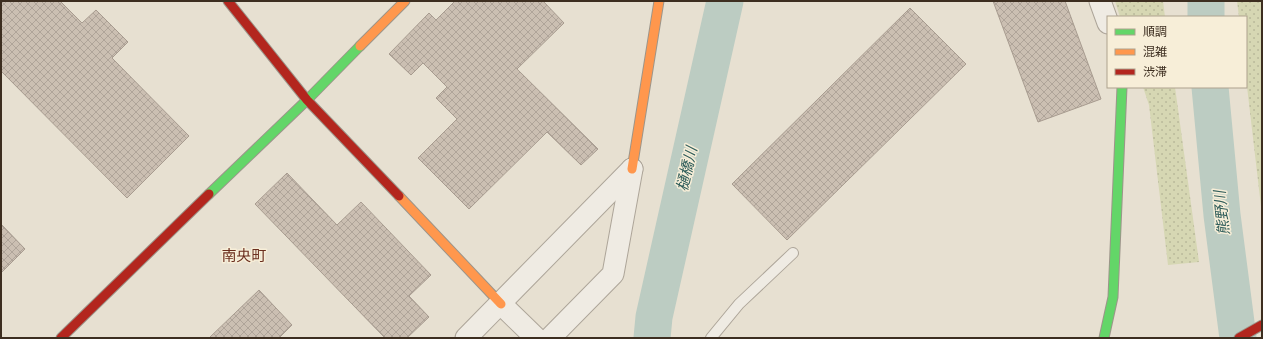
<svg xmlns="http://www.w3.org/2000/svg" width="1263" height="339" font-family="'Zilla Slab','Noto Sans JP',serif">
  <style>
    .grass { fill: url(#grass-dots) }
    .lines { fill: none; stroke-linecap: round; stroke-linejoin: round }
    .river { stroke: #bcccc2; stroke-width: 37 }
    .building { fill: url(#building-cross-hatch); stroke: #a89c90 }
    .lane-casing { stroke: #ada599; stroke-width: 12 }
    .street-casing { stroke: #ada599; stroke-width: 23 }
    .fast-casing { stroke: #9c958a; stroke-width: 11 }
    .slow-casing { stroke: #9c958a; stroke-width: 11 }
    .jam-casing { stroke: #9c958a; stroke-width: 11 }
    .lane { stroke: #efebe3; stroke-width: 10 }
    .street { stroke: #efebe3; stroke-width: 21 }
    .fast { stroke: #63d668; stroke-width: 9 }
    .slow { stroke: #ff974d; stroke-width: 9 }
    .jam { stroke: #b3261e; stroke-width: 9 }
    .labels { text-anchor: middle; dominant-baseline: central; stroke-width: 3; stroke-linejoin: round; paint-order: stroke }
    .water-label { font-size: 15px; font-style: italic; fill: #2f5d5a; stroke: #f7eed8 }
    .neighbourhood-label { font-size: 15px; fill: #6b2e1e; stroke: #f7eed8 }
  </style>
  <defs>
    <pattern id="grass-dots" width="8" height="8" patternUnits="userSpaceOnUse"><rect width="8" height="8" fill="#d6d7b3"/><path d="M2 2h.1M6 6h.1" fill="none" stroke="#b9b99a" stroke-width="1.8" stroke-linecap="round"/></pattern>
    <pattern id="building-cross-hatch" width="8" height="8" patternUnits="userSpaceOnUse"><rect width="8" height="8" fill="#cbbfb2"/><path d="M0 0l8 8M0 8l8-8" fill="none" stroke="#afa499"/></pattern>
  </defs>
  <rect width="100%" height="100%" fill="#e7e0d1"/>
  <g class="grass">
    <polygon points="1115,1 1163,1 1165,17 1120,17"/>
    <polygon points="1237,1 1262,1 1262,215 1246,78 1246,17 1239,17"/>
    <polygon points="1143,87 1175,87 1199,262 1168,265 1149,105"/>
  </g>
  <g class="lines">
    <g class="river">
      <polyline points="1206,1 1206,17"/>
      <polyline points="1210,87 1222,215 1238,338"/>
      <polyline points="652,338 654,317 725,1"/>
    </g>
  </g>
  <g class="building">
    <polygon points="1,1 60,1 82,23 96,10 128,42 112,58 189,136 127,198 1,71"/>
    <polygon points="455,1 543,1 564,23 517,69 598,149 581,165 547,132 469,209 418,158 457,119 436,98 447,87 423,63 411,75 389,54 429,13 436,20"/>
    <polygon points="993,1 1065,1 1101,99 1038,122"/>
    <polygon points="910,8 966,64 787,240 732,184"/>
    <polygon points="287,173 337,225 361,202 431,275 409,296 429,317 407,338 385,338 255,204"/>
    <polygon points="1,224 25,249 1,273"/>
    <polygon points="259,290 292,325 279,338 209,338"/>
  </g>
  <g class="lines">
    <defs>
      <polyline id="lane" points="711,338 739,304 793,253"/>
      <g id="street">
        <polyline points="1100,1 1108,23"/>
        <polyline points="501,304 536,338"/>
        <polyline points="466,338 632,169"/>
        <polyline points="550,338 613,274 632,169"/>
      </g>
      <g id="fast">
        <polyline points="209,194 307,100 360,46"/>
        <polyline points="1104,338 1113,297 1122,87"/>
      </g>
      <g id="slow">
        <polyline points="360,46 405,1"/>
        <polyline points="632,169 659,1"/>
        <polyline points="399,196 501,304"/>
      </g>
      <g id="jam">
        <polyline points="228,1 307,100 399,196"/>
        <polyline points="61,338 209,194"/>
        <polyline points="1239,338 1262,325"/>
      </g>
    </defs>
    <use href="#lane" class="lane-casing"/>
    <use href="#street" class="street-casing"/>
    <use href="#fast" class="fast-casing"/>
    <use href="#slow" class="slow-casing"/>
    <use href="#jam" class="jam-casing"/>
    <use href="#lane" class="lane"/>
    <use href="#street" class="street"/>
    <use href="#fast" class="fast"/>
    <use href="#slow" class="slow"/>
    <use href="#jam" class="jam"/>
  </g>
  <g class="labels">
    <g class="water-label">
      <text transform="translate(687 169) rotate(-77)">樋橋川</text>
      <text transform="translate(1222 213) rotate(-96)">熊野川</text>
    </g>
    <g class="neighbourhood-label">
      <text x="244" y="256">南央町</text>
    </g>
  </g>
  <rect width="1263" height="339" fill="none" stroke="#3d2e20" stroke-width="4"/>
  <rect x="1107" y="16" width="140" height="72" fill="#f7eed8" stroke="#ada18e"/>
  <rect x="1115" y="29" width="20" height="6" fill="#63d668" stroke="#ada18e"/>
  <text x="1143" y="36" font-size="12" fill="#3d2e20">順調</text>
  <rect x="1115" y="49" width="20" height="6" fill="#ff974d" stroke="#ada18e"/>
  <text x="1143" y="56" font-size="12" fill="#3d2e20">混雑</text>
  <rect x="1115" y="69" width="20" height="6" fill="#b3261e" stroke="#ada18e"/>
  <text x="1143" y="76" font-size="12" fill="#3d2e20">渋滞</text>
</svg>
